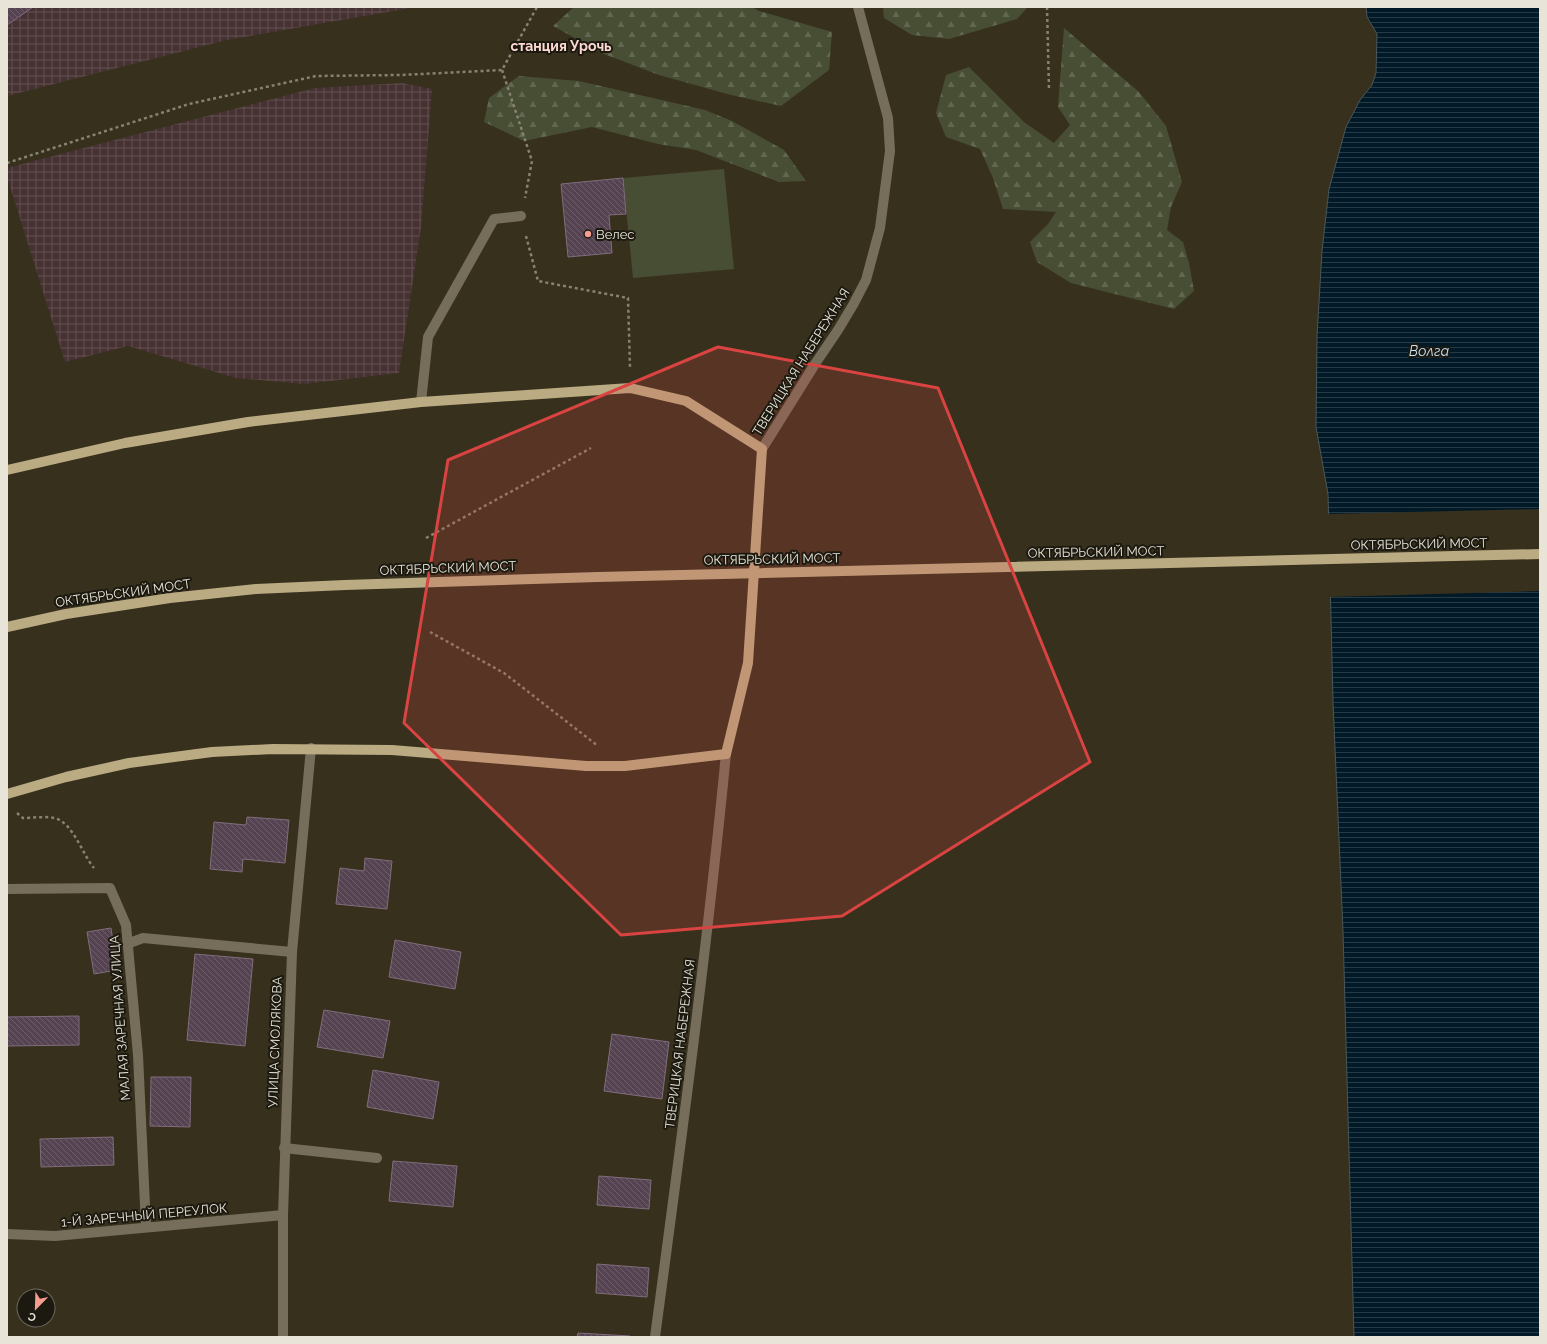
<svg xmlns="http://www.w3.org/2000/svg" width="1547" height="1344" font-family="Raleway,sans-serif">
  <style>
    .industrial { fill: url(#industrial-grid) }
    .forest { fill: url(#forest-firs) }
    .park { fill: #474e34 }
    .water { fill: url(#water-rules); stroke: #47575c }
    .pier { fill: #37301d }
    .building { fill: url(#building-back-hatch); stroke: #816d7d }
    .lines { fill: none; stroke-linecap: round; stroke-linejoin: round }
    .path { stroke: #888272; stroke-width: 2.5; stroke-dasharray: 3 3; stroke-linecap: butt }
    .minor { stroke: #766e5b; stroke-width: 10 }
    .major { stroke: #bbab83; stroke-width: 10 }
    .marked { fill: #d94442; fill-opacity: 0.2; stroke: #d94442; stroke-width: 3; stroke-linejoin: round }
    .poi-dot { fill: #f59d8e; stroke: #1c1910; stroke-width: 1.5 }
    .labels { text-anchor: middle; dominant-baseline: central; stroke-width: 4; stroke-linejoin: round; paint-order: stroke }
    .poi-label { font-size: 13px; fill: #e8e4d8; stroke: #1c1910; text-anchor: start }
    .street-label { font-size: 13px; fill: #e8e4d8; stroke: #1c1910 }
    .neighbourhood-label { font-size: 14px; font-weight: bold; fill: #fcdad3; stroke: #1c1910 }
    .water-label { font-size: 14px; font-style: italic; fill: #c7e4f6; stroke: #1c1910 }
  </style>
  <defs>
    <pattern id="industrial-grid" width="8" height="8" patternUnits="userSpaceOnUse"><rect width="8" height="8" fill="#473233"/><path d="M0 4h8M4 0v8" fill="none" stroke="#625050"/></pattern>
    <pattern id="forest-firs" width="22" height="20" patternUnits="userSpaceOnUse"><rect width="22" height="20" fill="#474e34"/><path d="M5 1l3.5 6h-7zM16 11l3.5 6h-7z" fill="#626751"/></pattern>
    <pattern id="water-rules" width="6" height="5" patternUnits="userSpaceOnUse"><rect width="6" height="5" fill="#021a27"/><path d="M0 2.5h6" fill="none" stroke="#273b46"/></pattern>
    <pattern id="building-back-hatch" width="6" height="6" patternUnits="userSpaceOnUse"><rect width="6" height="6" fill="#554351"/><path d="M-1 5l2 2M0 0l6 6M5-1l2 2" fill="none" stroke="#6d5e69"/></pattern>
  </defs>
  <rect width="100%" height="100%" fill="#37301d"/>
  <g class="industrial">
    <polygon points="7,7 416,7 227,40 7,96"/>
    <polygon points="402,83 432,89 421,227 399,373 304,384 236,378 128,346 65,362 7,177 7,168 315,88"/>
  </g>
  <g class="forest">
    <polygon points="574,7 752,7 759,11 832,32 829,70 781,106 731,95 659,75 604,54 553,26"/>
    <polygon points="883,7 1027,7 1027,8 1017,19 949,39 912,35 884,18"/>
    <polygon points="1064,28 1139,92 1166,126 1182,182 1171,207 1167,230 1183,242 1189,263 1194,291 1174,309 1071,283 1037,262 1030,242 1048,224 1056,212 1003,209 993,178 980,149 946,137 936,113 946,75 969,67 1024,122 1054,143 1070,125 1058,107"/>
    <polygon points="519,76 579,81 705,110 732,121 784,150 806,181 779,182 696,150 658,144 592,127 524,141 484,122 489,98"/>
  </g>
  <polygon class="park" points="724,169 734,269 633,278 623,178"/>
  <polygon class="water" points="1366,7 1540,7 1540,1337 1354,1337 1343,931 1333,702 1328,494 1316,427 1317,336 1322,251 1329,189 1346,127 1360,100 1372,85 1376,73 1377,34 1367,17"/>
  <polygon class="pier" points="1540,509 1540,591 1329,597 1327,514"/>
  <g class="building">
    <polygon points="7,7 33,7 7,25"/>
    <polygon points="623,178 626,214 609,215 612,253 568,257 561,184"/>
    <polygon points="247,817 289,820 285,863 243,859 242,872 210,869 214,822 246,825"/>
    <polygon points="365,858 392,861 387,909 336,904 340,868 364,871"/>
    <polygon points="111,928 117,970 94,974 87,932"/>
    <polygon points="395,940 461,952 455,989 389,977"/>
    <polygon points="195,954 253,959 245,1046 187,1040"/>
    <polygon points="324,1010 390,1021 383,1058 317,1047"/>
    <polygon points="79,1016 79,1045 7,1046 7,1017"/>
    <polygon points="612,1034 669,1042 662,1099 604,1091"/>
    <polygon points="373,1070 439,1082 433,1119 367,1107"/>
    <polygon points="151,1077 191,1077 190,1127 150,1126"/>
    <polygon points="113,1137 114,1165 41,1167 40,1139"/>
    <polygon points="393,1161 457,1166 453,1207 389,1201"/>
    <polygon points="599,1176 651,1180 649,1209 597,1205"/>
    <polygon points="597,1264 649,1268 647,1297 596,1293"/>
    <polygon points="578,1333 630,1336 630,1337 577,1337"/>
  </g>
  <g class="lines">
    <g class="path">
      <polyline points="1047,7 1049,90"/>
      <polyline points="502,70 532,161 525,198"/>
      <polyline points="7,163 189,104 316,76 401,75 502,70 537,7"/>
      <polyline points="526,236 538,281 628,298 630,368"/>
      <polyline points="426,538 591,448"/>
      <polyline points="430,632 504,673 598,746"/>
      <path d="M17,813l6,5c9,0 22,-2 31,0 19,4 28,36 40,50"/>
    </g>
    <g class="minor">
      <polyline points="421,402 428,337 494,219 521,216"/>
      <polyline points="762,449 815,364 838,330 853,305 866,280 880,228 890,151 888,118 858,7"/>
      <polyline points="7,889 110,888 126,925 138,1055 146,1227"/>
      <polyline points="127,944 143,938 292,952"/>
      <polyline points="284,1148 377,1158"/>
      <polyline points="7,1234 55,1236 283,1215"/>
      <polyline points="283,1337 283,1215 292,952 311,748"/>
      <path d="M655,1337c26,-194 52,-388 71,-583"/>
    </g>
    <g class="major">
      <polyline points="7,470 125,443 248,422 421,402 630,388 686,401 762,449 748,663 726,754 625,766 586,766 392,750 273,749 212,752 129,763 66,777 7,794"/>
      <polyline points="7,627 66,614 170,598 256,589 345,585 598,577 1540,554"/>
    </g>
  </g>
  <path class="marked" d="M718,347l220,41 152,374 -248,154 -221,19 -217,-212 44,-263z"/>
  <circle class="poi-dot" cx="588" cy="234" r="4"/>
  <g class="labels">
    <g class="poi-label">
      <text x="596" y="234">Велес</text>
    </g>
    <g class="street-label">
      <text transform="translate(801 362) rotate(-58)">ТВЕРИЦКАЯ НАБЕРЕЖНАЯ</text>
      <text transform="translate(1419 544) rotate(-1)">ОКТЯБРЬСКИЙ МОСТ</text>
      <text transform="translate(1096 552) rotate(-1)">ОКТЯБРЬСКИЙ МОСТ</text>
      <text transform="translate(772 559) rotate(-1)">ОКТЯБРЬСКИЙ МОСТ</text>
      <text transform="translate(448 568) rotate(-2)">ОКТЯБРЬСКИЙ МОСТ</text>
      <text transform="translate(123 593) rotate(-8)">ОКТЯБРЬСКИЙ МОСТ</text>
      <text transform="translate(120 1018) rotate(-94)">МАЛАЯ ЗАРЕЧНАЯ УЛИЦА</text>
      <text transform="translate(275 1042) rotate(-88)">УЛИЦА СМОЛЯКОВА</text>
      <text transform="translate(680 1044) rotate(-83)">ТВЕРИЦКАЯ НАБЕРЕЖНАЯ</text>
      <text transform="translate(144 1215) rotate(-5)">1-Й ЗАРЕЧНЫЙ ПЕРЕУЛОК</text>
    </g>
    <g class="neighbourhood-label">
      <text x="561" y="46">станция Урочь</text>
    </g>
    <g class="water-label">
      <text x="1429" y="351">Волга</text>
    </g>
  </g>
  <rect width="1547" height="1344" fill="none" stroke="#e8e4d8" stroke-width="16"/>
  <g transform="translate(36 1308) rotate(203)"><circle r="19" fill="#1c1910" stroke="#6e6a60"/>
  <path d="M0-3L7 15L0 10L-7 15Z" fill="#f59d8e"/>
  <text y="-6" font-size="11" font-weight="bold" text-anchor="middle" fill="#e8e4d8">С</text>
  </g>
</svg>
